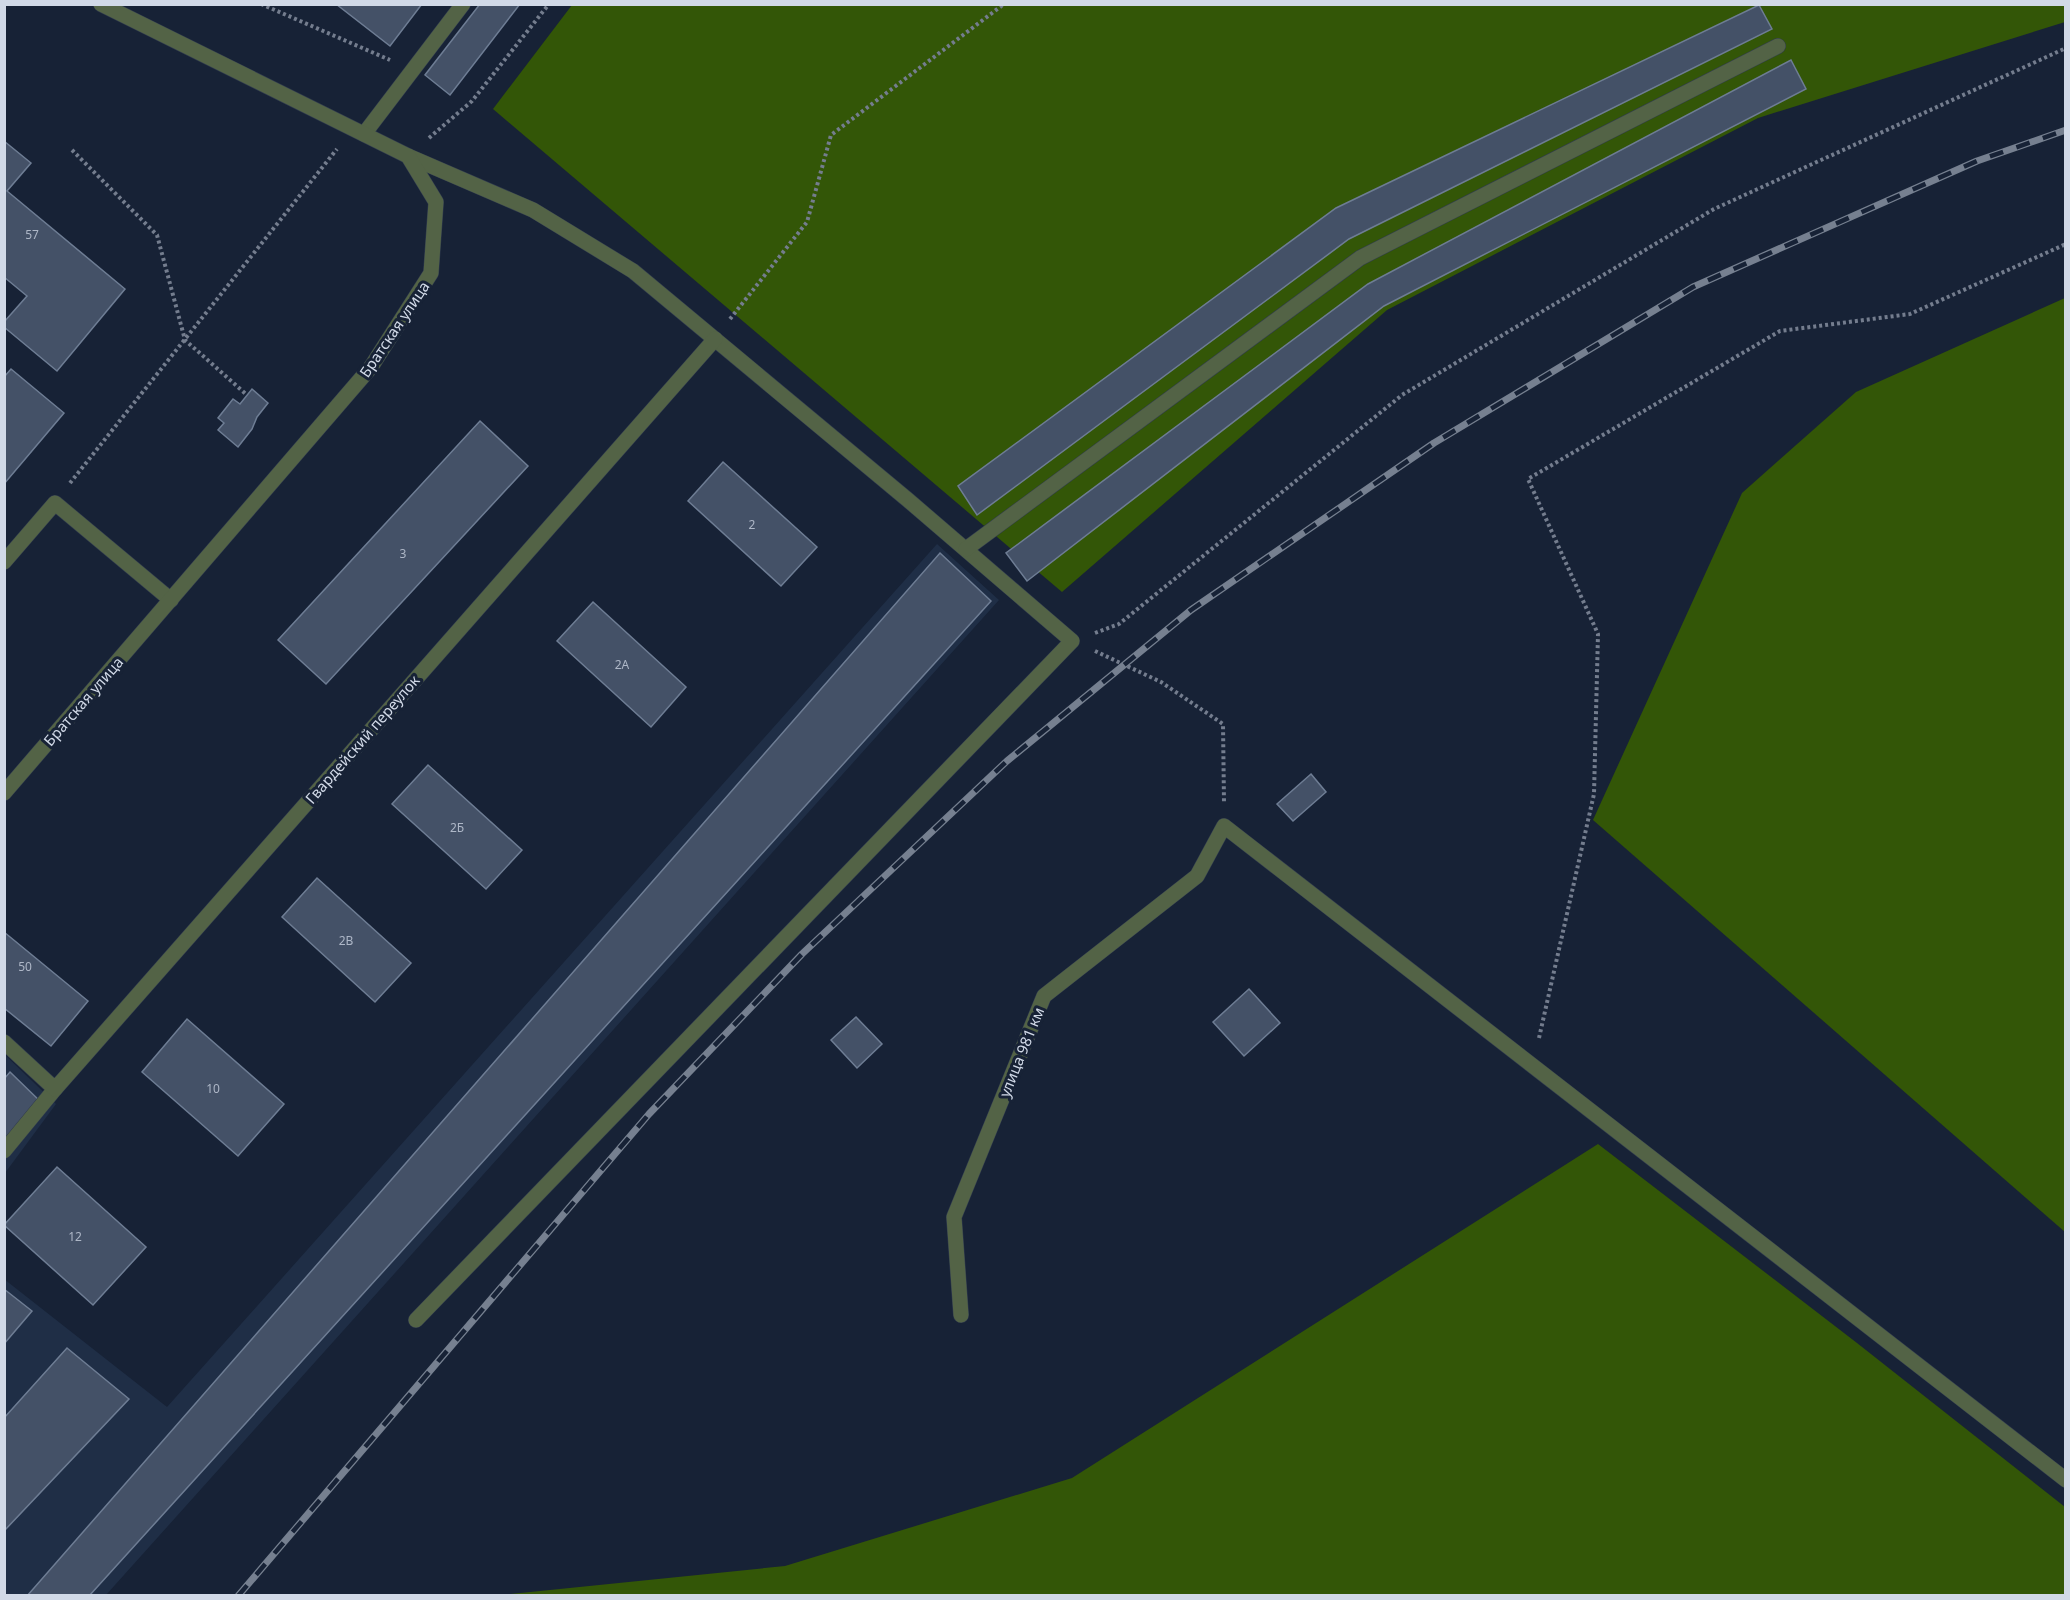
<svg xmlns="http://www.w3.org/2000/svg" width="2070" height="1600" font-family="'Noto Sans',sans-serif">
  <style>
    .built { fill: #1f2e46 }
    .forest { fill: #335607 }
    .building { fill: #445167; stroke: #6e7d94; stroke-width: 1.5 }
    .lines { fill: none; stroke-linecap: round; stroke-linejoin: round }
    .service-casing { stroke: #313c4f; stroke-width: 16 }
    .minor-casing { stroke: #313c4f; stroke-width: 16 }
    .tertiary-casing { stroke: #313c4f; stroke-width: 16 }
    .path { stroke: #747d8e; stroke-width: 4; stroke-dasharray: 3 3; stroke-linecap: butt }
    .service { stroke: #536346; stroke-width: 15 }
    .minor { stroke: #536346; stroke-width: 15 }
    .tertiary { stroke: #536346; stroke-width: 15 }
    .rail-casing { stroke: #768090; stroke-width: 7 }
    .rail { stroke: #172236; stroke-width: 4.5; stroke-dasharray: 14; stroke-linecap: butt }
    .labels { text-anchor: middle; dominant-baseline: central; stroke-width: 6; stroke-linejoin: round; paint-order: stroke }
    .number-label { font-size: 12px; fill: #aeb7c7 }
    .street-label { font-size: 15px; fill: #d1d9e7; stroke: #172236 }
  </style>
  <rect width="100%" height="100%" fill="#172236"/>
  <g class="built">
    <polygon points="937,544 999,600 106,1595 5,1595 4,1279 167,1407"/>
    <polygon points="5,1055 56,1104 5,1173"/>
  </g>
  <g class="forest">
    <polygon points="572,5 2065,5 2065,22 1758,118 1387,310 1062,592 493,109"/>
    <polygon points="2065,298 2065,1232 1593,820 1742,493 1856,392"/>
    <polygon points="1598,1144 1857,1343 2065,1507 2065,1595 500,1595 785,1566 1072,1478"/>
  </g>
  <g class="building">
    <polygon points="336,4 422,4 390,46"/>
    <polygon points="480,4 520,4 450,95 425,75"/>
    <polygon points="1759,5 1772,29 1349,239 977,515 958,486 1336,208"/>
    <polygon points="1791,60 1806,89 1384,306 1027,581 1006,553 1368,284"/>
    <polygon points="4,141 31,163 7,191 125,289 57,371 4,327 4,322 27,296 4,277"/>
    <polygon points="11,369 64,413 4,484 4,377"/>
    <polygon points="252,389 268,403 257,417 252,429 238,447 218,430 224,423 218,418 233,399 240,404"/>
    <polygon points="480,421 528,466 326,684 278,640"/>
    <polygon points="723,462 817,547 781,586 688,501"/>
    <polygon points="940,553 991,601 89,1596 27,1596"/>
    <polygon points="593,602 686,687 651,727 557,641"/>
    <polygon points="428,765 522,850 486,889 392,804"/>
    <polygon points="1311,774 1326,792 1293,821 1277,804"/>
    <polygon points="317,878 411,963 375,1002 282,917"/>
    <polygon points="4,932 88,1001 51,1046 4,1008"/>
    <polygon points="1249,989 1280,1023 1244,1056 1213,1022"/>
    <polygon points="856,1017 882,1044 857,1068 831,1040"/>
    <polygon points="187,1019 284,1104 238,1156 142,1072"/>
    <polygon points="10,1072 45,1106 4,1155 4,1079"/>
    <polygon points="57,1167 146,1247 93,1305 4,1225"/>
    <polygon points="4,1289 32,1311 4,1344"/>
    <polygon points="67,1348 129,1399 4,1531 4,1418"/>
  </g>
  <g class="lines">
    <defs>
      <g id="service">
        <polyline points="364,134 463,4"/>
        <polyline points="408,156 533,210 633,271 908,500 1072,641 416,1320"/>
        <polyline points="966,549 1360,258 1778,46"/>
        <polyline points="4,562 55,503 171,600"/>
        <polyline points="4,1151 55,1089"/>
      </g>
      <g id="minor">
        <polyline points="4,1042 55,1089 715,339"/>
        <polyline points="961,1315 954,1217 1044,996 1197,876 1224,826 2066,1480"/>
      </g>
      <polyline id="tertiary" points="4,793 371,367 431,273 436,202 408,156 101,4"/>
    </defs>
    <use href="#service" class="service-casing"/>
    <use href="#minor" class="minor-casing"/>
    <use href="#tertiary" class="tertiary-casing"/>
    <g class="path">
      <polyline points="261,4 390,60"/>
      <polyline points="429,138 472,101 549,4"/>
      <polyline points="72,150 157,235 185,340 247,395"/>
      <polyline points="730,319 807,222 831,135 1004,4"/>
      <polyline points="70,483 337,149"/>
      <polyline points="1095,633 1119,624 1402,395 1714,209 2066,48"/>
      <polyline points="1095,651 1161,682 1223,724 1224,802"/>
      <polyline points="1539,1038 1594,794 1598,634 1528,479 1780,331 1910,314 2066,244"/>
    </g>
    <use href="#service" class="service"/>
    <use href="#minor" class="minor"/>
    <use href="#tertiary" class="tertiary"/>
    <defs>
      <polyline id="rail" points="238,1596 649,1114 802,954 1007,761 1191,610 1434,443 1693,287 1977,161 2066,130"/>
    </defs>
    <use href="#rail" class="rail-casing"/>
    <use href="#rail" class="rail"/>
  </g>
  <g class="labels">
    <g class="number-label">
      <text x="32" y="234">57</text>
      <text x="752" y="524">2</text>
      <text x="403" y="553">3</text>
      <text x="622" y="664">2А</text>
      <text x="457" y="827">2Б</text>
      <text x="346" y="940">2В</text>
      <text x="25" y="966">50</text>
      <text x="213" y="1088">10</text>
      <text x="75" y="1236">12</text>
    </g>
    <g class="street-label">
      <text transform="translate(394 329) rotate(-56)">Братская улица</text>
      <text transform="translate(83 701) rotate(-49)">Братская улица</text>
      <text transform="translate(362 739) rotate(-49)">Гвардейский переулок</text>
      <text transform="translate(1021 1052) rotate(-68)">улица 981 км</text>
    </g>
  </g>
  <rect width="2070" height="1600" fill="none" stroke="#d1d9e7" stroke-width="12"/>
</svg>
